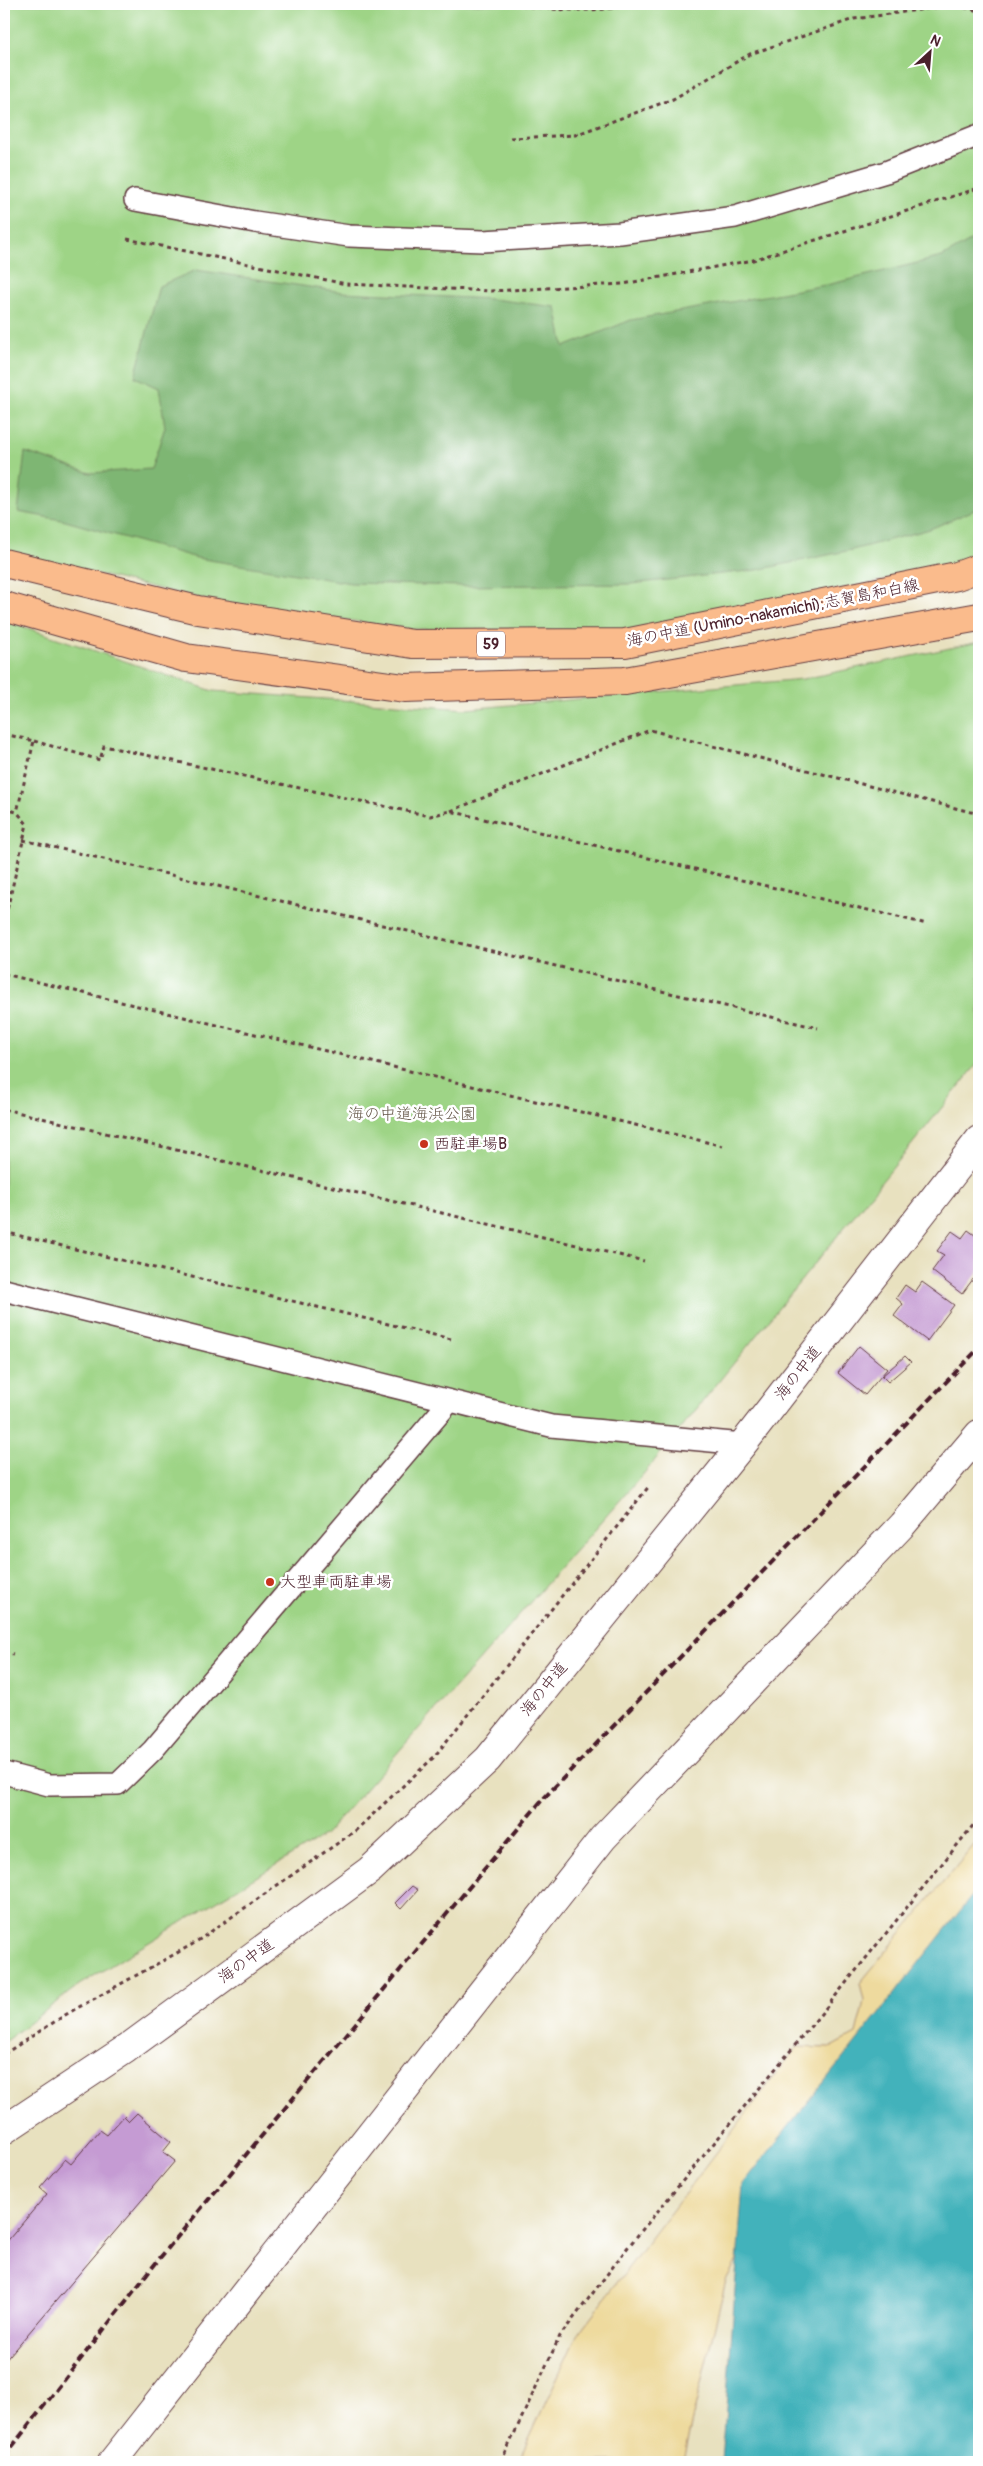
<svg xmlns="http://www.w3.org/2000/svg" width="983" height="2466" font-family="Pangolin,'Klee One',sans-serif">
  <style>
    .green { fill: #9ed486; stroke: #747a58 }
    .forest { fill: #7eb673; stroke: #646a4f }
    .sand { fill: #eeda9e; stroke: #9c7c64 }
    .water { fill: #42b2bb; stroke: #466873 }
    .building { fill: #c59bd3 }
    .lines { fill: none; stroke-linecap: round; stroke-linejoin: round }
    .service-casing { stroke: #623c41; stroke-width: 24 }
    .minor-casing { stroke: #623c41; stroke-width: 30 }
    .tertiary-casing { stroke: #623c41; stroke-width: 30 }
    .primary-casing { stroke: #623c41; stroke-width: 30 }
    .path { stroke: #623c41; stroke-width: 3; stroke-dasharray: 4 4; stroke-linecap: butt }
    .service { stroke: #fff; stroke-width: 21 }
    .minor { stroke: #fff; stroke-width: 28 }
    .tertiary { stroke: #fff; stroke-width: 28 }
    .primary { stroke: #fabb8c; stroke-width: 28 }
    .rail { stroke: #4a1f2b; stroke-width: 4; stroke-dasharray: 8 4; stroke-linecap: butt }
    .poi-dot { fill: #c8321e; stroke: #fff; stroke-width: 2 }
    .labels { text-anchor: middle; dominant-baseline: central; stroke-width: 5; stroke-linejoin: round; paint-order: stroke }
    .shield { fill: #fff; stroke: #80626b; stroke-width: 1 }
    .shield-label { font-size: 15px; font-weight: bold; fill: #4a1f2b }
    .street-label { font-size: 16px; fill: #4a1f2b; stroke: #fff }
    .park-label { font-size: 16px; fill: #635546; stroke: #fff }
    .poi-label { font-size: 16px; fill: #4a1f2b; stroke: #fff; text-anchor: start }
  </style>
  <rect width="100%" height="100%" fill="#fff"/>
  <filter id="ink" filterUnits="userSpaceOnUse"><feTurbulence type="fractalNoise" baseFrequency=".02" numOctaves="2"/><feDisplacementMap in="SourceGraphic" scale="10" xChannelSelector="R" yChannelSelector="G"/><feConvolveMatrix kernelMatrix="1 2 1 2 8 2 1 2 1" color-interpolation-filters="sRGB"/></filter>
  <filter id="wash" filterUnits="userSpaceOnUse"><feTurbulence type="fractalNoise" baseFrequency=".0096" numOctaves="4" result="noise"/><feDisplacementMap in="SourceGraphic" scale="20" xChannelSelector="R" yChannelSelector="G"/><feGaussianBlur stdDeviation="1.12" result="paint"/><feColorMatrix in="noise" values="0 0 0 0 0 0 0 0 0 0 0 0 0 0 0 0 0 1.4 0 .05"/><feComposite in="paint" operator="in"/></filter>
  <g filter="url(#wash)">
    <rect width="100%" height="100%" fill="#e8e1bf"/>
    <g class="green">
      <polygon points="4,4 979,4 979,557 954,566 628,632 410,629 207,600 4,552"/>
      <polygon points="4,620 213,691 466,709 803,679 979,642 979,1062 646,1471 325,1835 79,1985 4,2042"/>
    </g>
    <polygon class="forest" points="979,236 979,508 930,529 856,549 757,570 631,584 462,586 351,583 197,558 62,520 18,512 25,452 90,473 151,469 165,427 159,388 135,377 159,286 196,270 343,292 492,299 556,307 564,347 631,320 831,284 942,257"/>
    <polygon class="sand" points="979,1839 979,1974 821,2108 726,2280 682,2462 518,2462 577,2335 797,2047 830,2048 856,2034 864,2001 860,1983"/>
    <polygon class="water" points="979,1887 979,2462 722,2462 743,2184"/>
    <g id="blocks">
      <g class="building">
        <polygon points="968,1230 979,1238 979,1271 962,1294 932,1271 944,1255 937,1251 952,1231 962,1238"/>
        <polygon points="922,1282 954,1305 927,1341 894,1316 903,1304 896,1298 905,1285 915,1292"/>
        <polygon points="859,1346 887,1369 865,1395 838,1373"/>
        <polygon points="905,1356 911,1362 888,1382 882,1376"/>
        <polygon points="412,1886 418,1890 401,1909 395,1903"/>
        <polygon points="137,2113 171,2142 163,2152 175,2161 4,2362 4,2245 47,2194 40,2188 65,2159 71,2164 100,2130 107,2135 124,2116 129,2121"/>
      </g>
    </g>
  </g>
  <g filter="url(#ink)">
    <use href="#blocks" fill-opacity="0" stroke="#623c41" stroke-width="1"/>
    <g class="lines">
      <defs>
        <g id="service">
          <polyline points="135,200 255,222 349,236 483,241 620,233 735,217 886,172 979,135"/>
          <polyline points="4,1290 551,1426 743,1444"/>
          <polyline points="4,1773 49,1785 118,1784 153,1750 450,1401"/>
        </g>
        <polyline id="minor" points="112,2462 603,1838 902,1525 979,1434"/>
        <polyline id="tertiary" points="4,2130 126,2049 370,1870 488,1759 743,1444 979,1140"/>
        <g id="primary">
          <polyline points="4,563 198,610 413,644 625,643 957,576 979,568"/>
          <polyline points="4,606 186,658 405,688 625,681 979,617"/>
        </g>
      </defs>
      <use href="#service" class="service-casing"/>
      <use href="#minor" class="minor-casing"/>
      <use href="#tertiary" class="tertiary-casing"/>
      <use href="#primary" class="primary-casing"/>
      <g class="path">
        <path d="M513,4c42,7 83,9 125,0"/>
        <polyline points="510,138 575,135 673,99 750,54 854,19 954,5 979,11"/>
        <polyline points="127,239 346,284 491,291 623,284 753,260 979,188"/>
        <polyline points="4,734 34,741 17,812"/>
        <polyline points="34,741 100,760 104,746 430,816 450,811 927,924"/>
        <polyline points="4,809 17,812 27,824 4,923"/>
        <polyline points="451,811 650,730 979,814"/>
        <polyline points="23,840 818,1028"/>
        <polyline points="4,974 723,1146"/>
        <polyline points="4,1109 644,1261"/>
        <polyline points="4,1232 451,1339"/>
        <polyline points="4,1652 13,1654"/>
        <polyline points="4,2054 70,2012 193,1944 355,1831 434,1757 650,1485"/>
        <polyline points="501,2462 560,2336 628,2247 825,2009 979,1818"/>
      </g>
      <use href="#service" class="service"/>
      <use href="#minor" class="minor"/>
      <use href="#tertiary" class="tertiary"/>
      <use href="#primary" class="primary"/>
      <polyline class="rail" points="4,2457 159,2259 542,1800 979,1348"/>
    </g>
  </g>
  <g class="poi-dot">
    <circle cx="424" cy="1144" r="5"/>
    <circle cx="270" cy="1582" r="5"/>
  </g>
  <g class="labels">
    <rect class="shield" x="477" y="631.5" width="28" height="25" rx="4"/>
    <g class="shield-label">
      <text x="491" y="644">59</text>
    </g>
    <g class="street-label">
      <text transform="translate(773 613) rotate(-11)">海の中道 (Umino-nakamichi);志賀島和白線</text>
      <text transform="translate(798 1373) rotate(-52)">海の中道</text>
      <text transform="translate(544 1689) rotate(-51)">海の中道</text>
      <text transform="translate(246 1961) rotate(-36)">海の中道</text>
    </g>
    <g class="park-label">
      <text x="412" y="1114">海の中道海浜公園</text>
    </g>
    <g class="poi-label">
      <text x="434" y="1144">西駐車場B</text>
      <text x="280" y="1582">大型車両駐車場</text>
    </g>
  </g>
  <rect width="983" height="2466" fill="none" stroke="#fff" stroke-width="20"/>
  <g transform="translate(930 52) rotate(26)" stroke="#ffffff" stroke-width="4" paint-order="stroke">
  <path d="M0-4L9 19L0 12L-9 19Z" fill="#4a1f2b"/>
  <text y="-8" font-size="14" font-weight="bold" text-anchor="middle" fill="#4a1f2b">N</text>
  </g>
</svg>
